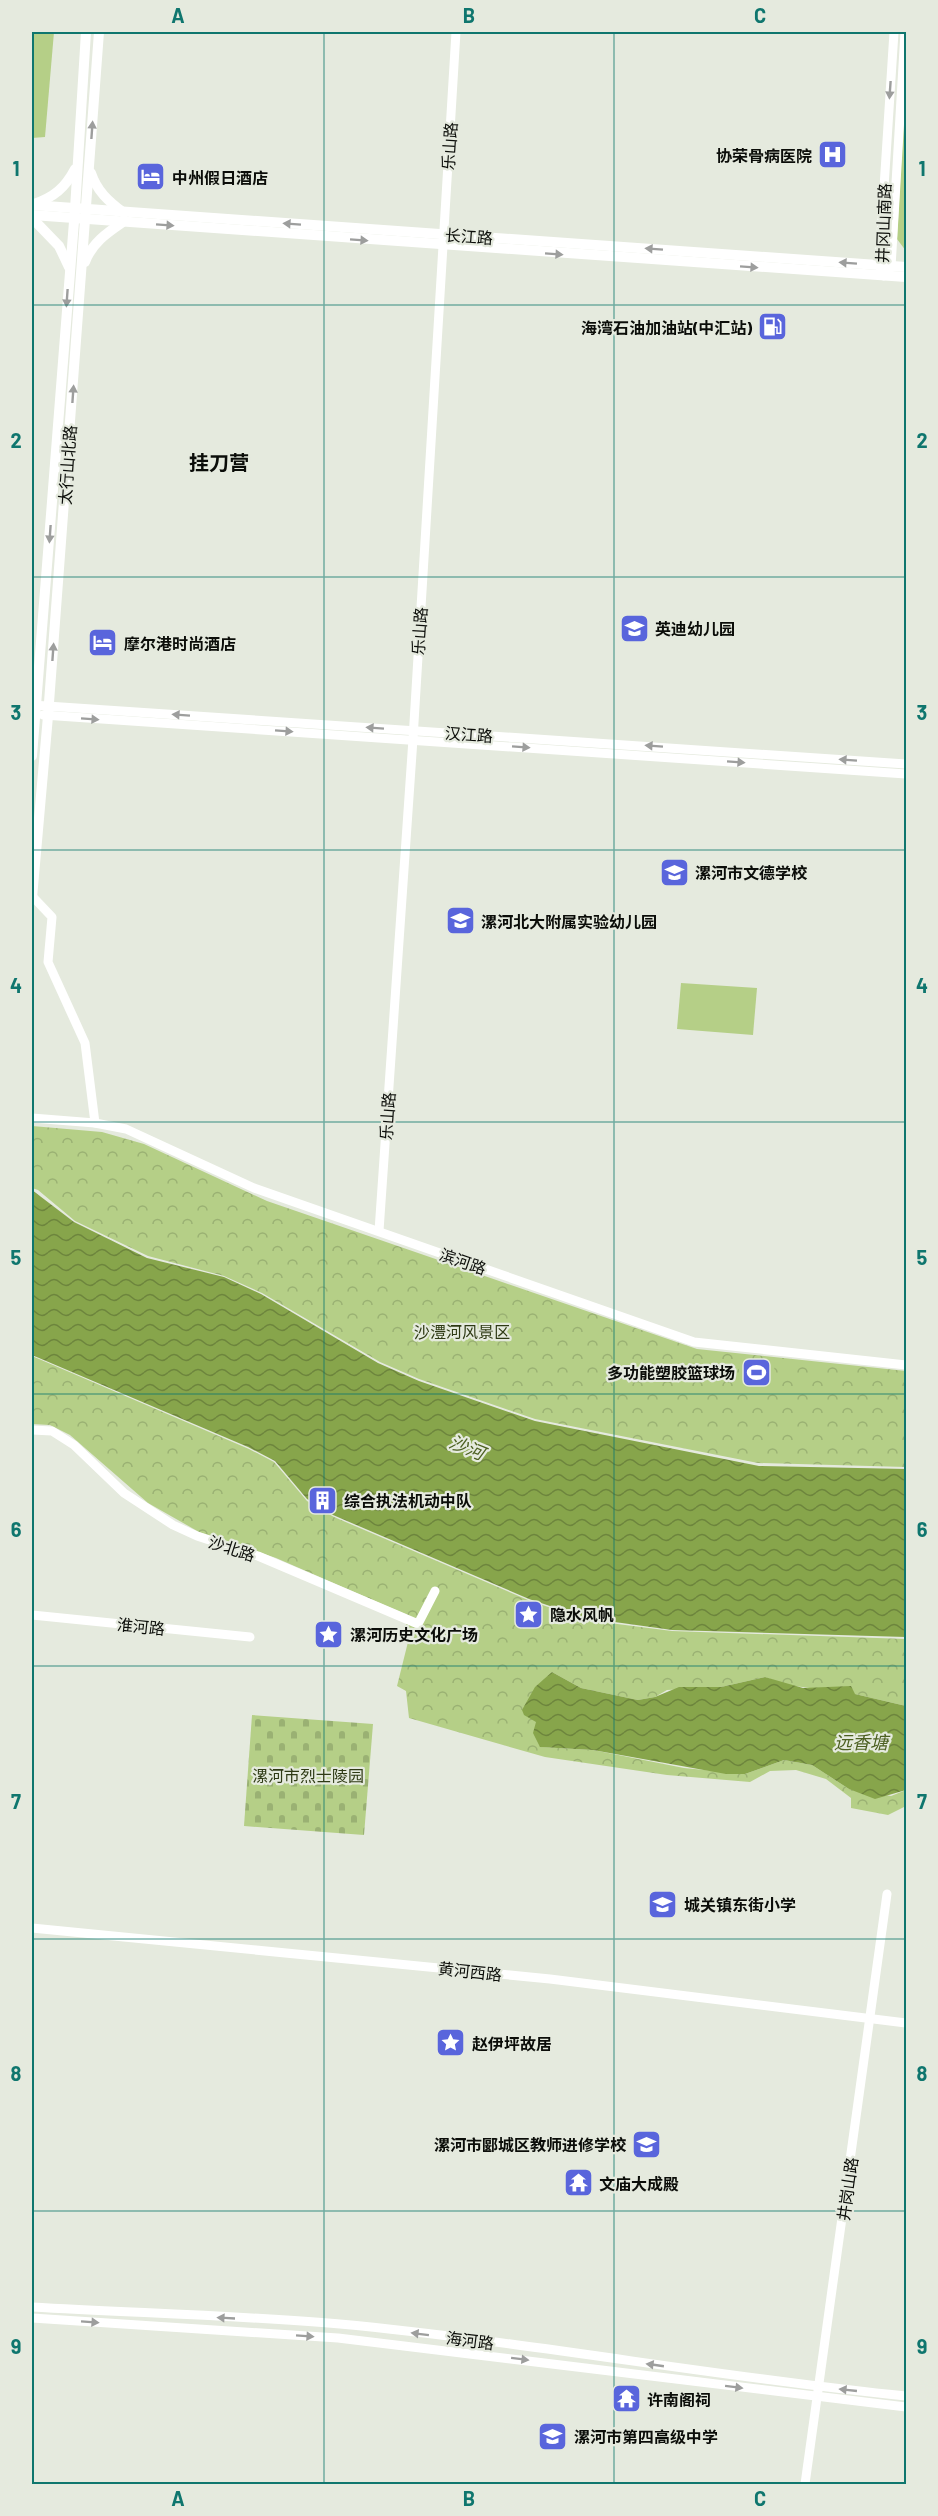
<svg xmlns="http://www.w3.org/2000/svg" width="938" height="2516" font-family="Barlow,'Noto Sans SC',sans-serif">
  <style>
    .cemetery { fill: url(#cemetery-stones) }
    .park { fill: url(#park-crowns) }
    .garden { fill: #b5cf87 }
    .water { fill: url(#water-waves) }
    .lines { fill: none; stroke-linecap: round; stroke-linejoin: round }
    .tertiary { stroke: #fff; stroke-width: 9 }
    .secondary { stroke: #fff; stroke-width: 10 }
    .oneway { fill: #9d9e9d }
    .grid { fill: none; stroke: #0f766e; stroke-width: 1.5; stroke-opacity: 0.55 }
    .labels { text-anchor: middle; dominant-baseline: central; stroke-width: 4.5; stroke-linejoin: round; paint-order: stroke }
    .street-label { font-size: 16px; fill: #0b0d09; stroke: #e5eade }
    .poi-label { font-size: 16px; font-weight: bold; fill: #0b0d09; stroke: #e5eade; text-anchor: start }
    .park-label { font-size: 16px; fill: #2e3a14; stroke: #e5eade }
    .water-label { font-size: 18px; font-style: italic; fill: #4c6021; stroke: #e5eade }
    .quarter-label { font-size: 20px; font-weight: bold; fill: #0b0d09; stroke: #e5eade }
    .neatline { fill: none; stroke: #0f766e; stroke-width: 2 }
    .grid-label { font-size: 20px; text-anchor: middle; font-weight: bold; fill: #0f766e }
  </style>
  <defs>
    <pattern id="cemetery-stones" width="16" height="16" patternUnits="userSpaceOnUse" patternTransform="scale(1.5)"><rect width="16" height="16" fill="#b5cf87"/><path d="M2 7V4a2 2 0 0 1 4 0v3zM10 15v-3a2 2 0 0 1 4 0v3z" fill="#9ab173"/></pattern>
    <pattern id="park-crowns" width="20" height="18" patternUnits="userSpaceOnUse" patternTransform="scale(1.5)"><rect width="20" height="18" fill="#b5cf87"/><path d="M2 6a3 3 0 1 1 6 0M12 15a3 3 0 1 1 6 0" fill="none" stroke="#9ab173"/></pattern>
    <pattern id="water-waves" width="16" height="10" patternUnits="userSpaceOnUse" patternTransform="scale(1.5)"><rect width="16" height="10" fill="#87a54b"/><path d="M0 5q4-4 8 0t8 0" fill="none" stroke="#6d853d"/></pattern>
  </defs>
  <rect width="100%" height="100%" fill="#e5eade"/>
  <polygon class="cemetery" points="252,1715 373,1724 364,1835 244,1826"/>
  <g class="park">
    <polygon points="32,1126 102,1132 144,1144 267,1201 697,1349 906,1371 906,1467 758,1463 535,1419 419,1379 380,1362 262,1293 224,1276 148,1256 75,1221 38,1190 32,1188"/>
    <polygon points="32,1356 249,1449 274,1462 307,1501 334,1517 528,1600 586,1620 672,1631 906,1639 906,1706 855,1694 787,1685 765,1677 721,1687 667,1690 655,1697 638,1700 581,1688 552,1672 531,1718 537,1722 541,1747 593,1750 684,1768 745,1774 784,1760 812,1765 849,1789 891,1796 906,1790 906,1806 888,1815 851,1808 851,1798 826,1779 796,1770 770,1771 750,1782 667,1775 545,1757 409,1718 406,1691 397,1686 408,1642 405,1614 276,1558 199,1532 148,1503 70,1435 50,1425 32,1424"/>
  </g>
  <g class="garden">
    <polygon points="32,32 54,32 45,137 32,138"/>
    <polygon points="906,78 906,251 897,239"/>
    <polygon points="681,983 757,988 753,1035 677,1029"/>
    <polygon points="740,1358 775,1361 773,1384 738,1381"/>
  </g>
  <g class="water">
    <polygon points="32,1190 74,1222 147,1258 224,1277 261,1294 378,1363 419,1381 535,1421 759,1466 906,1469 906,1637 672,1630 586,1618 529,1599 333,1515 307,1499 275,1461 248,1447 32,1355"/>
    <polygon points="552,1672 581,1688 638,1700 655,1697 679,1687 721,1687 765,1677 803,1688 851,1686 855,1694 906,1706 906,1790 875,1799 849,1789 812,1765 784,1760 745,1774 726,1774 593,1750 540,1747 533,1733 536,1722 524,1715 522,1710 535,1687"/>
  </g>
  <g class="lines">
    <g class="tertiary">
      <polyline points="894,32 879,265 884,276 891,267 905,32"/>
      <polyline points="32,705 906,764"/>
      <polyline points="43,715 906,774"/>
      <polyline points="32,896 52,917 48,962 85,1043 95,1123"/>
      <polyline points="32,1118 95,1123 126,1129 254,1188 694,1342 906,1365"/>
      <polyline points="379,1231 413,739 456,32"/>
      <polyline points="32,1430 52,1431 74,1445 124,1493 173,1525 197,1536 258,1556 418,1624 435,1591"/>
      <polyline points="32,1615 250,1637"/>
      <polyline points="32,1928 550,1979 906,2023"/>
      <path d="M32,2307c102,6 205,8 308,17 189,18 377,53 566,72"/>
      <polyline points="32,2318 338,2338 906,2407"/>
      <polyline points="805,2484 887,1894"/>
    </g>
    <g class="secondary">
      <path d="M91,173c6,18 17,28 33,40"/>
      <path d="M34,204c20,-7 31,-16 41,-35"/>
      <polyline points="32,205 906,267"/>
      <polyline points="32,215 906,277"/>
      <polyline points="32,218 59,246 69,267"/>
      <path d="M85,262c7,-19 22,-29 38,-40"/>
      <polyline points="32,756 75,209 86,32"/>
      <polyline points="32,898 48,716 99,32"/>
    </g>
  </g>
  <defs><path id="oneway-solid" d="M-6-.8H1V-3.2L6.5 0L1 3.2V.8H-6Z" transform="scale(1.5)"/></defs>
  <g class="oneway">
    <use href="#oneway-solid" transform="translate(890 90) rotate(94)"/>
    <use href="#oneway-solid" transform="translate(92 130) rotate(-86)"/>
    <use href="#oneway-solid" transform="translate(292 224) rotate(-176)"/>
    <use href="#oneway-solid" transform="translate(165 225) rotate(4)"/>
    <use href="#oneway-solid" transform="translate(359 240) rotate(4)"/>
    <use href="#oneway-solid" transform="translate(654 249) rotate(-176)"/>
    <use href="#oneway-solid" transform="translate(554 254) rotate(4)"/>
    <use href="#oneway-solid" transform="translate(848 263) rotate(-176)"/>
    <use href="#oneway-solid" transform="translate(749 267) rotate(4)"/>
    <use href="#oneway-solid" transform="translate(67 298) rotate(94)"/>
    <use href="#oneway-solid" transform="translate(73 394) rotate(-86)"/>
    <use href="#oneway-solid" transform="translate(50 534) rotate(94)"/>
    <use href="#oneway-solid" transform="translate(53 652) rotate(-86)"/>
    <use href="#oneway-solid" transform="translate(181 715) rotate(-176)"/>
    <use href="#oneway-solid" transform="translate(90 719) rotate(4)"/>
    <use href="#oneway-solid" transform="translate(375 728) rotate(-176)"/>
    <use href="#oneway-solid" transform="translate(284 731) rotate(4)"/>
    <use href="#oneway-solid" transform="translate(654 746) rotate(-176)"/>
    <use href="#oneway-solid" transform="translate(521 747) rotate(4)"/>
    <use href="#oneway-solid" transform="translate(848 760) rotate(-176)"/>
    <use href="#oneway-solid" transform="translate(736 762) rotate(4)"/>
    <use href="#oneway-solid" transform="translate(226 2318) rotate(-177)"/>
    <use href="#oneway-solid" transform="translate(90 2322) rotate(4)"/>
    <use href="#oneway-solid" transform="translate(420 2334) rotate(-173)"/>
    <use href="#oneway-solid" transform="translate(305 2336) rotate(4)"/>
    <use href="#oneway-solid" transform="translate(520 2359) rotate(7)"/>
    <use href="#oneway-solid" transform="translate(655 2365) rotate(-172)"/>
    <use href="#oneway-solid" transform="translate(734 2387) rotate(7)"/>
    <use href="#oneway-solid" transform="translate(848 2390) rotate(-174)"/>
  </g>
  <path class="grid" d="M324,32v2452M614,32v2452M32,305h874M32,577h874M32,850h874M32,1122h874M32,1394h874M32,1666h874M32,1939h874M32,2211h874"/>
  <defs>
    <symbol id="hospital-square" viewBox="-11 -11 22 22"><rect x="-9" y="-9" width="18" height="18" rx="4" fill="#5965dc" stroke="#e5eade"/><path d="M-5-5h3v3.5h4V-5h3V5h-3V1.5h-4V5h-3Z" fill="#fff"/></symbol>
    <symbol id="hotel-square" viewBox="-11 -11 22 22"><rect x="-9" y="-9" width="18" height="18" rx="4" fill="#5965dc" stroke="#e5eade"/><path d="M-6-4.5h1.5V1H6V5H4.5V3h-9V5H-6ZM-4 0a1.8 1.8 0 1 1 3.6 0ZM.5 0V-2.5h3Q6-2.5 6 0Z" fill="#fff"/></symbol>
    <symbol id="fuel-square" viewBox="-11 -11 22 22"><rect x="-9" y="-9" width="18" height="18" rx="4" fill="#5965dc" stroke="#e5eade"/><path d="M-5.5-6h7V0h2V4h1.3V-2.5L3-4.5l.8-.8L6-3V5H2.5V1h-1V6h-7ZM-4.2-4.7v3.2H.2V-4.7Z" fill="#fff"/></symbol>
    <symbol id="school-square" viewBox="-11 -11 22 22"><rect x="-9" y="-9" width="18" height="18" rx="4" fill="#5965dc" stroke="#e5eade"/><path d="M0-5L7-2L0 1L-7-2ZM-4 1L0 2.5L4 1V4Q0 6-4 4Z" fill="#fff"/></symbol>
    <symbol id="stadium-square" viewBox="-11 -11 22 22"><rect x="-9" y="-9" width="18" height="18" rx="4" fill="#5965dc" stroke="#e5eade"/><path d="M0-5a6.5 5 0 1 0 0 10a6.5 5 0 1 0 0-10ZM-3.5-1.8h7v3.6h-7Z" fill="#fff"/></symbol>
    <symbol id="building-square" viewBox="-11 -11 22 22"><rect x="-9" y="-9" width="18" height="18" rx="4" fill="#5965dc" stroke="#e5eade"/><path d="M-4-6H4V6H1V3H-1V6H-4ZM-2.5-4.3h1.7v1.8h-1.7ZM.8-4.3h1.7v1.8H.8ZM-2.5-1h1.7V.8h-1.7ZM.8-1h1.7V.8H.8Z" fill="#fff"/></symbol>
    <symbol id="sight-square" viewBox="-11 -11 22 22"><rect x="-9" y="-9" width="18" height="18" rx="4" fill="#5965dc" stroke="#e5eade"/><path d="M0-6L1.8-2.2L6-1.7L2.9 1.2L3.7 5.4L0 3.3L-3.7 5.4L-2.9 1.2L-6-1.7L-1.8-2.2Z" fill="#fff"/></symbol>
    <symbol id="temple-square" viewBox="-11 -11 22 22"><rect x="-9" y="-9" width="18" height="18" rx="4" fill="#5965dc" stroke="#e5eade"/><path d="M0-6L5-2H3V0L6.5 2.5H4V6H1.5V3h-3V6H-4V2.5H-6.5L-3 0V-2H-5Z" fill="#fff"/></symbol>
  </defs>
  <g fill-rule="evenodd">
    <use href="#hospital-square" x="816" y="138" width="33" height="33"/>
    <use href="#hotel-square" x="134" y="160" width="33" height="33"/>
    <use href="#fuel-square" x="756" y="310" width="33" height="33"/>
    <use href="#school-square" x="618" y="612" width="33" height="33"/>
    <use href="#hotel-square" x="86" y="626" width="33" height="33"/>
    <use href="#school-square" x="658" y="856" width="33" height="33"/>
    <use href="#school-square" x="444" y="904" width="33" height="33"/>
    <use href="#stadium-square" x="740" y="1356" width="33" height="33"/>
    <use href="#building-square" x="306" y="1484" width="33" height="33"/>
    <use href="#sight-square" x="512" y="1598" width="33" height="33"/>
    <use href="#sight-square" x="312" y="1618" width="33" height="33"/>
    <use href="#school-square" x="646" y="1888" width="33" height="33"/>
    <use href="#sight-square" x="434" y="2026" width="33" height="33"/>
    <use href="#school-square" x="630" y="2128" width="33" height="33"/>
    <use href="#temple-square" x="562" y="2166" width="33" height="33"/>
    <use href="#temple-square" x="610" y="2382" width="33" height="33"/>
    <use href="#school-square" x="536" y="2420" width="33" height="33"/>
  </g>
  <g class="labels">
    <g class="street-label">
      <text transform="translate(449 146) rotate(-86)">乐山路</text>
      <text transform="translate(883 223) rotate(-88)">井冈山南路</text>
      <text transform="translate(469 236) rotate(4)">长江路</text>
      <text transform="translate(67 465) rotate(-86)">太行山北路</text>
      <text transform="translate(419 631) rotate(-86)">乐山路</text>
      <text transform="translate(469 734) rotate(4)">汉江路</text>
      <text transform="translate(387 1116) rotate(-86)">乐山路</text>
      <text transform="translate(463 1261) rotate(19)">滨河路</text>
      <text transform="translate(232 1548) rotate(18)">沙北路</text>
      <text transform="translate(141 1626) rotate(6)">淮河路</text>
      <text transform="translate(470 1971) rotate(6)">黄河西路</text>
      <text transform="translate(847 2189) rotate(-82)">井岗山路</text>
      <text transform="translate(470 2340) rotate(7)">海河路</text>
    </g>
    <g class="poi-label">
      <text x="812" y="155" text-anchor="end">协荣骨病医院</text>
      <text x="172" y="177">中州假日酒店</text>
      <text x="752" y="327" text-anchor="end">海湾石油加油站(中汇站)</text>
      <text x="655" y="628">英迪幼儿园</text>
      <text x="124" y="643">摩尔港时尚酒店</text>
      <text x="695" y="872">漯河市文德学校</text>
      <text x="481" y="921">漯河北大附属实验幼儿园</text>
      <text x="735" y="1372" text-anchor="end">多功能塑胶篮球场</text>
      <text x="344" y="1500">综合执法机动中队</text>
      <text x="550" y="1614">隐水风帆</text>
      <text x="350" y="1634">漯河历史文化广场</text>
      <text x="684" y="1904">城关镇东街小学</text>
      <text x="472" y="2043">赵伊坪故居</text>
      <text x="626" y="2144" text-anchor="end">漯河市郾城区教师进修学校</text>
      <text x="599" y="2183">文庙大成殿</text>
      <text x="647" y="2399">许南阁祠</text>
      <text x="574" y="2436">漯河市第四高级中学</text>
    </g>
    <g class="park-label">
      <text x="462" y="1331">沙澧河风景区</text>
      <text x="308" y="1775">漯河市烈士陵园</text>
    </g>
    <g class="water-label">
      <text transform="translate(467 1447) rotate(22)">沙河</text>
      <text x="861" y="1742">远香塘</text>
    </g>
    <g class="quarter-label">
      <text x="219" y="462">挂刀营</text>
    </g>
  </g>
  <rect width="938" height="2516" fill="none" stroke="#e5eade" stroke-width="66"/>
  <rect x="33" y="33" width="872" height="2450" class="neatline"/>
  <g class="grid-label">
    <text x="178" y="23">A</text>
    <text x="469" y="23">B</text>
    <text x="760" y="23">C</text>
    <text x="16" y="176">1</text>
    <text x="922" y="176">1</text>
    <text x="16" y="448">2</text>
    <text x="922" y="448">2</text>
    <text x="16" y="720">3</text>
    <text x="922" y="720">3</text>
    <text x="16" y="993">4</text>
    <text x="922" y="993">4</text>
    <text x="16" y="1265">5</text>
    <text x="922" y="1265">5</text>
    <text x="16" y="1537">6</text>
    <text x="922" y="1537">6</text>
    <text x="16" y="1809">7</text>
    <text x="922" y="1809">7</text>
    <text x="16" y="2081">8</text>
    <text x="922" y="2081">8</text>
    <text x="16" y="2354">9</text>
    <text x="922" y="2354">9</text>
    <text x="178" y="2506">A</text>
    <text x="469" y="2506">B</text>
    <text x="760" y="2506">C</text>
  </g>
</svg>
